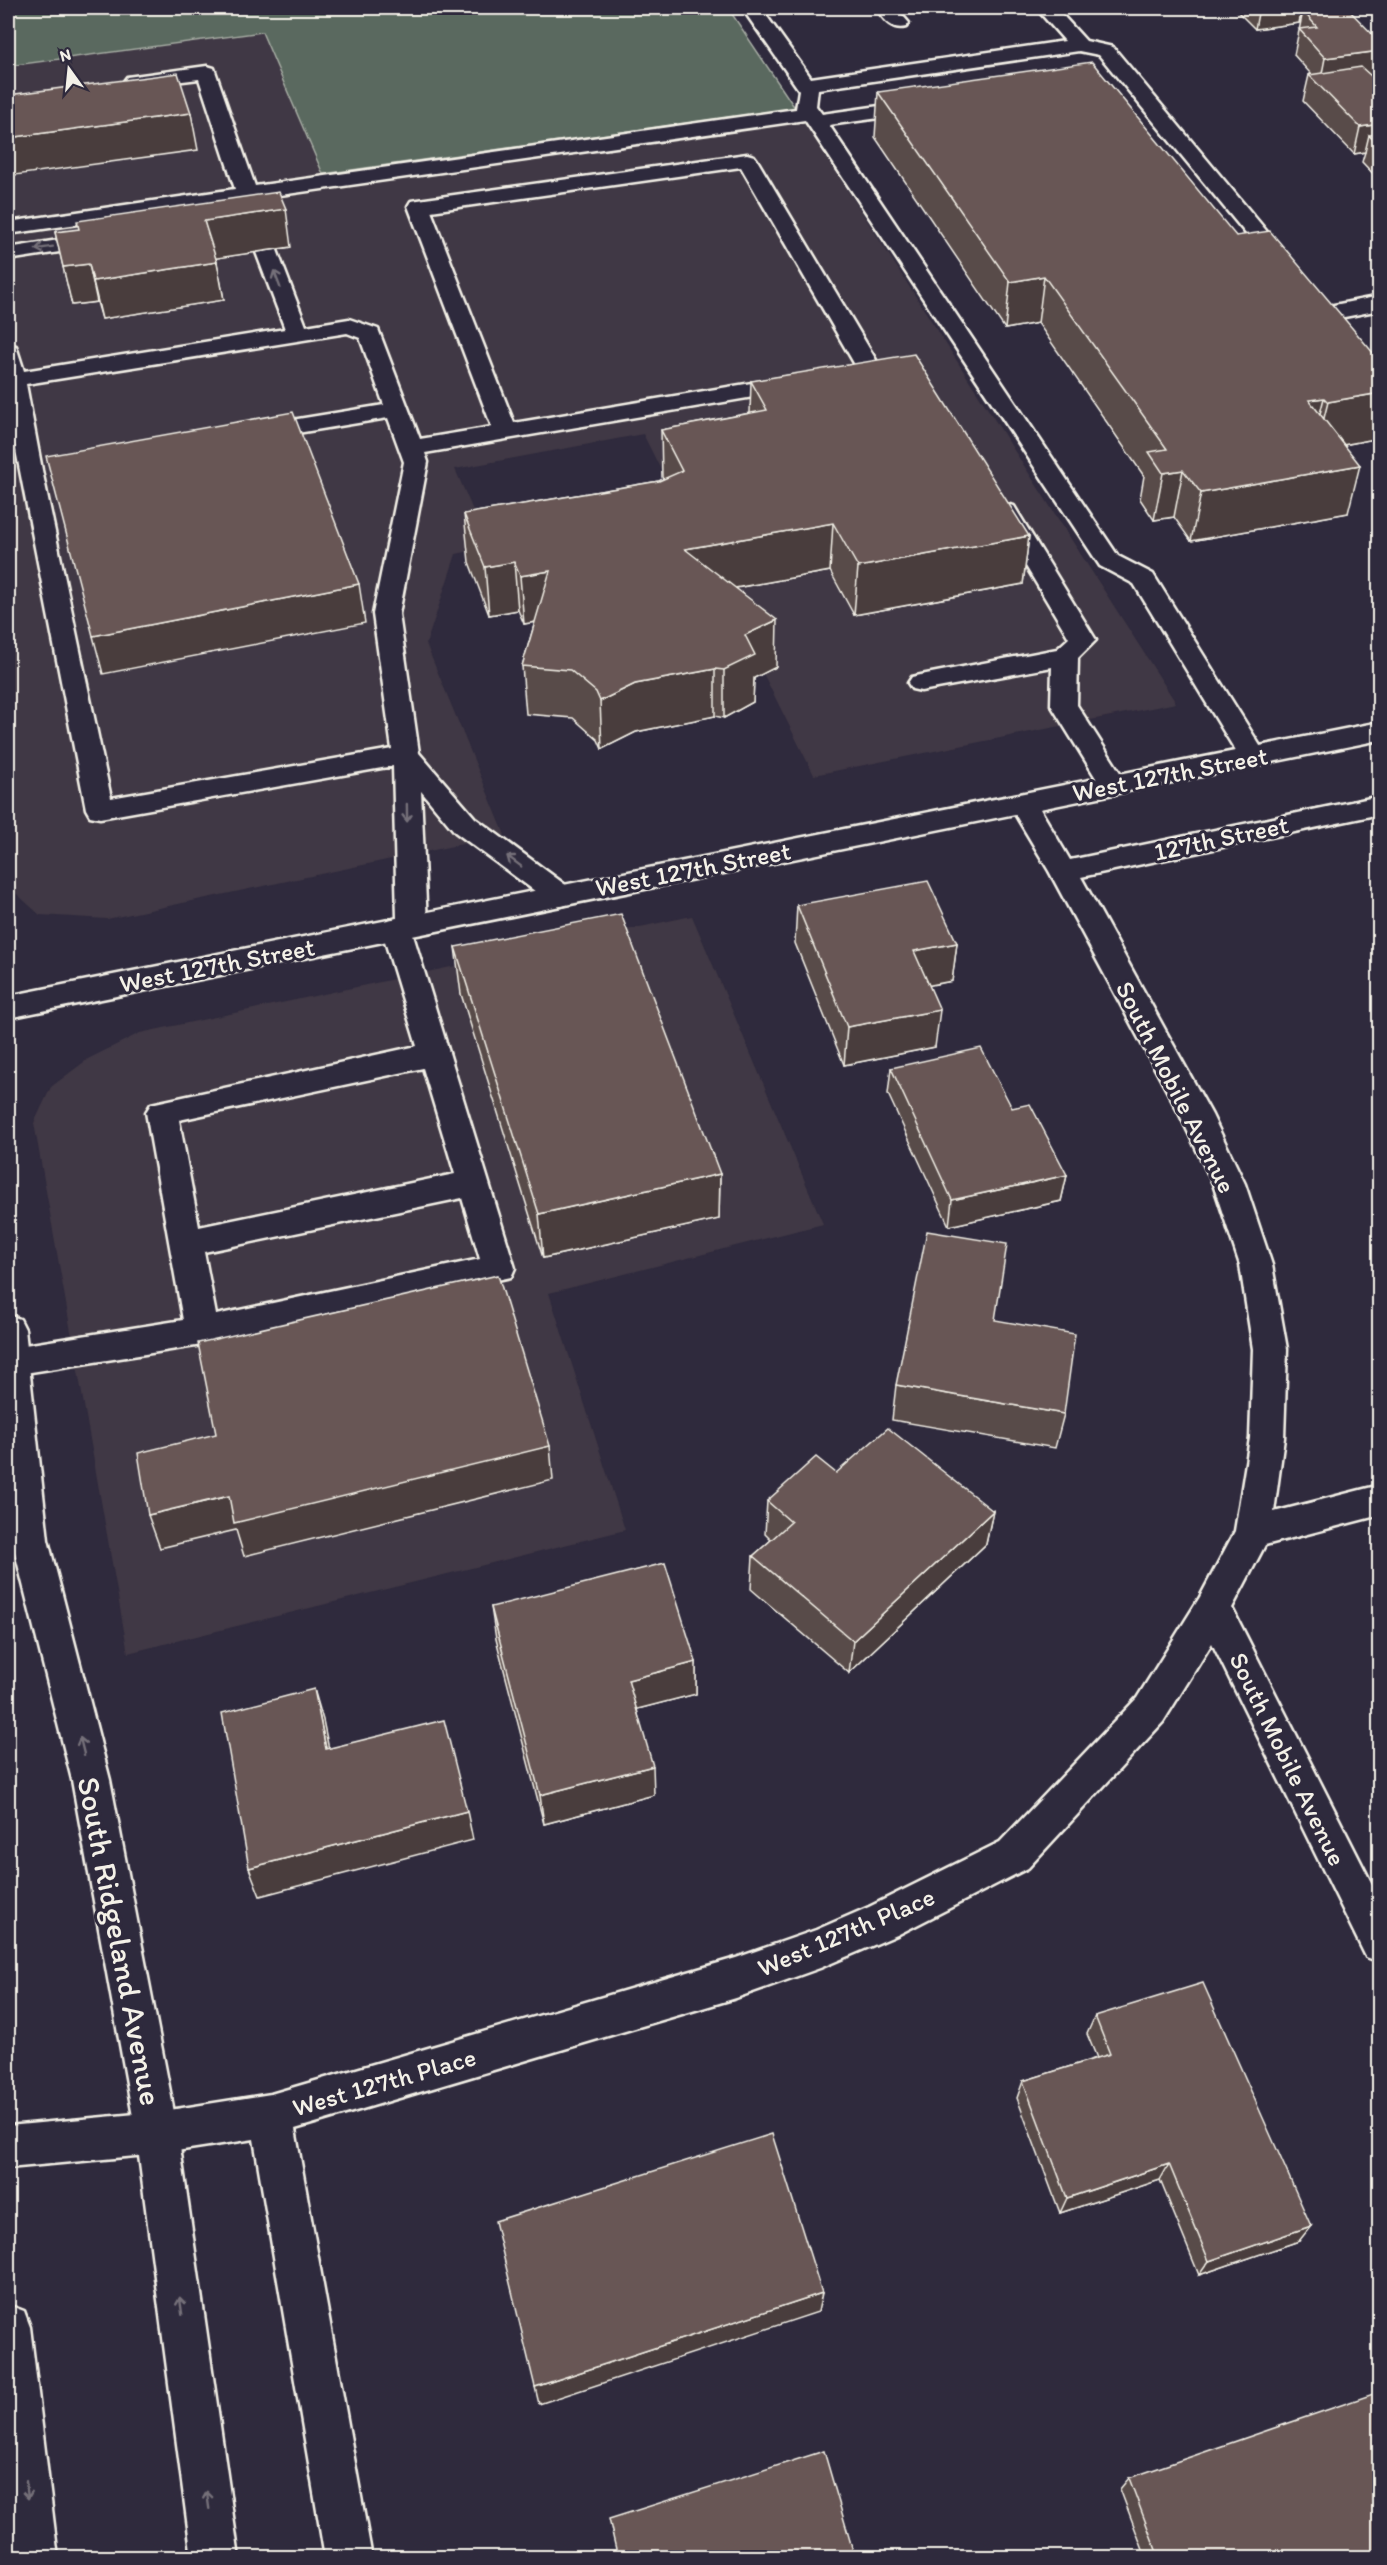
<svg xmlns="http://www.w3.org/2000/svg" width="1387" height="2565" font-family="Itim,sans-serif">
  <style>
    .built { fill: #403844 }
    .green { fill: #5a695f; stroke: #a7ada4; stroke-width: 1.5 }
    .lines { fill: none; stroke-linecap: round; stroke-linejoin: round }
    .lane-casing { stroke: #f4f1e8; stroke-width: 5 }
    .street-casing { stroke: #f4f1e8; stroke-width: 5 }
    .secondary-casing { stroke: #f4f1e8; stroke-width: 5 }
    .lane { fill: #2f2a3d; fill-rule: evenodd }
    .street { fill: #2f2a3d; fill-rule: evenodd }
    .secondary { fill: #2f2a3d; fill-rule: evenodd }
    .wall { fill: #594b49; stroke: #f4f1e8; stroke-width: 1.5 }
    .shaded-wall { fill: #483d3c; stroke: #f4f1e8; stroke-width: 1.5 }
    .building { fill: #675755; stroke: #f4f1e8; stroke-width: 1.5 }
    .oneway { stroke: #747079 }
    .labels { text-anchor: middle; dominant-baseline: central; stroke-width: 6; stroke-linejoin: round; paint-order: stroke }
    .street-label { font-size: 26px; fill: #f4f1e8; stroke: #2f2a3d }
    .near-street-label { font-size: 32px; fill: #f4f1e8; stroke: #2f2a3d }
  </style>
  <rect width="100%" height="100%" fill="#2f2a3d"/>
  <filter id="ink" filterUnits="userSpaceOnUse"><feTurbulence type="fractalNoise" baseFrequency=".0167" numOctaves="2"/><feDisplacementMap in="SourceGraphic" scale="12" xChannelSelector="R" yChannelSelector="G"/><feConvolveMatrix kernelMatrix="1 2 1 2 8 2 1 2 1" color-interpolation-filters="sRGB"/></filter>
  <g filter="url(#ink)">
    <g class="built">
      <polygon points="263,32 323,174 795,108 1176,703 814,775 643,434 455,469 489,547 456,554 426,644 505,835 107,919 40,915 8,886 8,66"/>
      <polygon points="692,916 823,1224 549,1293 625,1530 128,1653 34,1123 51,1087 88,1059 140,1033"/>
    </g>
    <polygon class="green" points="8,8 728,8 795,108 323,174 262,32 8,66"/>
    <g class="lines">
      <defs>
        <g id="lane">
          <polygon points="742,8 761,8 811,78 1065,41 1036,8 1056,8 1086,41 1113,47 1329,306 1380,296 1380,310 1324,321 1316,319 1099,55 1079,51 818,89 816,106 822,114 922,100 929,102 932,106 929,110 922,112 829,125 1118,556 1153,574 1267,757 1263,763 1253,766 1243,763 1134,584 1100,566 805,120 8,234 8,222 235,189 199,79 134,87 127,85 124,81 127,77 207,66 214,68 255,186 796,109 799,90"/>
          <path d="M876,8h20l13,15 -3,4c-15,4 -22,-8 -30,-19z"/>
          <path d="M747,154l7,2 3,4 125,210 -4,5 -8,2 -8,-2 -4,-5 -117,-203 -310,44 83,212 280,-47 8,2 4,5 -4,5 -8,2 -369,63 3,9 -29,152 20,139 56,65 96,71 4,7 -4,7 -10,3 -10,-3 -96,-71 -34,-41 6,134 -5,7 -9,3 102,333 -4,9 -309,68 -190,30 -4,-2v-24l4,-2 171,-27 -37,-208 5,-8 266,-58 -36,-118 5,-7 11,-3 -4,-152 -293,52 -10,-2 -4,-7 -78,-400v-65l8,2 8,25 261,-42 -40,-106 -7,-1 -3,-5 3,-5 15,-2 8,1 3,5 42,110 43,-7 29,10 42,110 72,-12 -84,-221 3,-5zM347,333l13,5 24,67 -129,21 -8,2 -4,5 4,5 8,2 133,-22 16,44 -31,152 19,135 -281,49 -69,-328 -16,-86zM423,1068l32,106 -256,53 -20,-107zM462,1198l18,61 -264,56 -12,-63z"/>
          <polygon points="103,233 111,234 114,239 111,244 8,260 8,248"/>
          <polygon points="1005,504 1014,506 1017,511 1096,640 1078,658 1077,705 1128,785 1124,791 1114,794 1104,791 1051,705 1052,667 921,691 912,689 908,683 912,677 921,675 1057,649 1069,638 993,511 996,506"/>
          <polygon points="157,2112 172,2118 178,2133 172,2148 157,2154 8,2168 8,2126"/>
        </g>
        <polygon id="street" points="1023,795 1033,797 1070,860 1380,796 1380,814 1081,877 1212,1115 1245,1184 1272,1265 1287,1349 1284,1438 1274,1512 1380,1485 1380,1515 1265,1545 1232,1608 1380,1900 1380,1962 1366,1957 1212,1643 1163,1722 1028,1868 897,1935 820,1968 736,1998 295,2129 372,2558 325,2558 254,2139 157,2154 142,2148 136,2133 142,2118 157,2112 271,2094 736,1958 816,1930 869,1907 1000,1842 1137,1698 1200,1597 1235,1531 1250,1438 1253,1349 1240,1265 1213,1184 1180,1115 1049,871 1009,804 1013,797"/>
        <g id="secondary">
          <polygon points="1380,722 1380,740 8,1018 8,996"/>
          <polygon points="8,1315 20,1319 25,1329 48,1540 110,1780 178,2133 239,2558 192,2558 136,2133 72,1780 12,1540 8,1494"/>
          <polygon points="8,2305 24,2311 30,2327 58,2558 11,2558 8,2522"/>
        </g>
      </defs>
      <use href="#lane" class="lane-casing"/>
      <use href="#street" class="street-casing"/>
      <use href="#secondary" class="secondary-casing"/>
      <use href="#lane" class="lane"/>
      <use href="#street" class="street"/>
      <use href="#secondary" class="secondary"/>
    </g>
    <g class="wall">
      <polygon points="1234,8 1302,8 1299,23 1255,29"/>
      <polygon points="1303,11 1380,76 1372,77 1380,84 1380,181 1362,162 1365,152 1354,154 1303,101 1309,75 1311,74 1294,55"/>
      <polygon points="878,92 1236,236 1380,361 1380,438 1344,445 1348,513 1191,541 1174,517 1154,520 1140,499 1144,476 1038,323 1005,329 875,137"/>
      <polygon points="55,232 291,247 216,258 224,300 102,319 97,302 72,305"/>
      <polygon points="751,381 1029,536 1023,584 854,615 830,571 736,588 776,667 754,678 753,702 724,718 715,716 636,732 602,749 598,740 573,718 526,714 522,666 535,622 524,624 518,610 489,615 469,562 464,514 659,481 663,479 662,477 661,430 750,413"/>
      <polygon points="797,905 957,943 952,981 929,985 935,1047 844,1065 795,943"/>
      <polygon points="455,947 720,1174 719,1219 543,1258 461,994"/>
      <polygon points="891,1068 1012,1108 1067,1175 1061,1201 949,1226 888,1094"/>
      <polygon points="896,1385 1064,1414 1055,1448 892,1420"/>
      <polygon points="836,1473 993,1511 986,1544 849,1673 751,1589 753,1556 771,1540 765,1534 767,1501"/>
      <polygon points="491,1607 696,1662 696,1694 637,1709 654,1795 544,1824 496,1639"/>
      <polygon points="1095,2016 1299,2241 1199,2275 1160,2180 1060,2213 1017,2098 1023,2081 1097,2058 1087,2034"/>
      <polygon points="1129,2478 1380,2558 1146,2558 1120,2489"/>
    </g>
    <g class="shaded-wall">
      <polygon points="1259,8 1302,8 1299,23 1255,29"/>
      <polygon points="1380,51 1380,76 1320,84 1325,58"/>
      <polygon points="191,113 198,150 8,176 8,138"/>
      <polygon points="1380,124 1380,147 1369,135 1365,152 1354,154 1360,127"/>
      <polygon points="286,209 291,247 211,259 204,221"/>
      <polygon points="217,262 224,300 102,319 93,281"/>
      <polygon points="89,264 97,302 72,305 63,267"/>
      <polygon points="1044,276 1038,323 1005,329 1010,282"/>
      <polygon points="1380,393 1380,438 1316,450 1328,402"/>
      <polygon points="1324,398 1312,445 1309,400"/>
      <polygon points="1360,465 1348,513 1191,541 1201,493"/>
      <polygon points="1183,470 1174,517 1154,520 1163,473"/>
      <polygon points="833,523 830,571 685,597 685,549"/>
      <polygon points="1029,536 1023,584 854,615 858,567"/>
      <polygon points="514,562 518,610 489,615 485,567"/>
      <polygon points="550,571 553,619 524,624 520,576"/>
      <polygon points="359,584 365,623 103,674 93,636"/>
      <polygon points="777,620 776,667 754,678 753,702 724,718 724,670 745,635"/>
      <polygon points="715,669 715,716 636,732 602,749 600,701 635,684"/>
      <polygon points="957,943 952,981 910,989 914,951"/>
      <polygon points="940,1010 935,1047 844,1065 847,1027"/>
      <polygon points="720,1174 719,1219 543,1258 539,1214"/>
      <polygon points="1067,1175 1061,1201 949,1226 952,1200"/>
      <polygon points="550,1446 553,1480 244,1556 236,1530 160,1548 148,1515 229,1496"/>
      <polygon points="993,1511 986,1544 849,1673 853,1641"/>
      <polygon points="696,1662 696,1694 630,1711 628,1680"/>
      <polygon points="314,1689 323,1720 335,1779 326,1749"/>
      <polygon points="653,1766 654,1795 544,1824 540,1795"/>
      <polygon points="467,1811 473,1840 260,1896 249,1868"/>
      <polygon points="1169,2164 1160,2180 1060,2213 1067,2198"/>
      <polygon points="1311,2226 1299,2241 1199,2275 1209,2261"/>
      <polygon points="822,2293 818,2312 539,2404 535,2387"/>
    </g>
    <g class="building">
      <polygon points="1331,8 1347,8 1380,42 1380,51 1325,58 1299,29 1317,27 1303,11"/>
      <polygon points="1092,62 1236,236 1270,231 1380,361 1380,393 1328,402 1324,398 1309,400 1360,465 1201,493 1183,470 1163,473 1149,452 1167,449 1044,276 1010,282 878,92"/>
      <polygon points="1361,67 1380,84 1380,124 1360,127 1309,75"/>
      <polygon points="178,73 191,113 8,138 8,95"/>
      <polygon points="1380,134 1380,147 1369,135"/>
      <polygon points="279,192 286,209 204,221 217,262 93,281 89,264 63,267 55,232 79,229 77,221"/>
      <polygon points="914,354 1029,536 858,567 833,523 685,549 777,620 745,635 755,655 724,670 715,669 635,684 600,701 596,692 570,670 522,666 550,571 520,576 514,562 485,567 464,514 659,481 682,471 661,430 767,410 751,381"/>
      <polygon points="293,412 359,584 93,636 46,456"/>
      <polygon points="928,881 957,943 914,951 940,1010 847,1027 797,905"/>
      <polygon points="621,914 720,1174 539,1214 455,947"/>
      <polygon points="981,1048 1012,1108 1030,1104 1067,1175 952,1200 891,1068"/>
      <polygon points="927,1231 1007,1244 995,1320 1075,1334 1064,1414 896,1385"/>
      <polygon points="498,1275 550,1446 234,1523 229,1496 148,1515 138,1453 216,1434 198,1343"/>
      <polygon points="888,1428 993,1511 853,1641 753,1556 791,1522 767,1501 816,1457 836,1473"/>
      <polygon points="665,1563 696,1662 628,1680 653,1766 540,1795 491,1607"/>
      <polygon points="314,1689 326,1749 444,1720 467,1811 249,1868 222,1713"/>
      <polygon points="1203,1983 1311,2226 1209,2261 1169,2164 1067,2198 1023,2081 1110,2054 1095,2016"/>
      <polygon points="772,2134 822,2293 535,2387 495,2221"/>
      <polygon points="1379,2392 1380,2558 1159,2558 1129,2478"/>
      <polygon points="824,2451 855,2558 618,2558 609,2519"/>
    </g>
    <defs><path id="oneway-shaft" d="M-6 0H5M1.5-3L5.5 0L1.5 3" fill="none" stroke-width="1.6" stroke-linecap="round" stroke-linejoin="round" transform="scale(1.5)"/></defs>
    <g class="oneway">
      <use href="#oneway-shaft" transform="translate(44 248) rotate(171)"/>
      <use href="#oneway-shaft" transform="translate(277 279) rotate(-111)"/>
      <use href="#oneway-shaft" transform="translate(407 813) rotate(89)"/>
      <use href="#oneway-shaft" transform="translate(514 861) rotate(-143)"/>
      <use href="#oneway-shaft" transform="translate(82 1746) rotate(-104)"/>
      <use href="#oneway-shaft" transform="translate(181 2306) rotate(-98)"/>
      <use href="#oneway-shaft" transform="translate(27 2490) rotate(83)"/>
      <use href="#oneway-shaft" transform="translate(208 2500) rotate(-98)"/>
    </g>
  </g>
  <g class="labels">
    <g class="street-label">
      <text transform="translate(1170 774) rotate(-11)">West 127th Street</text>
      <text transform="translate(1221 838) rotate(-12)">127th Street</text>
      <text transform="translate(693 869) rotate(-11)">West 127th Street</text>
      <text transform="translate(217 965) rotate(-11)">West 127th Street</text>
      <text transform="translate(1176 1087) rotate(63)">South Mobile Avenue</text>
      <text transform="translate(1288 1759) rotate(64)">South Mobile Avenue</text>
      <text transform="translate(846 1932) rotate(-23)">West 127th Place</text>
      <text transform="translate(384 2082) rotate(-16)">West 127th Place</text>
    </g>
    <g class="near-street-label">
      <text transform="translate(120 1941) rotate(79)">South Ridgeland Avenue</text>
    </g>
  </g>
  <rect width="1387" height="2565" fill="none" stroke="#2f2a3d" stroke-width="30"/>
  <rect x="15" y="15" width="1357" height="2535" fill="none" stroke="#f4f1e8" stroke-width="2" filter="url(#ink)"/>
  <g transform="translate(69 69) rotate(345)" stroke="#2f2a3d" stroke-width="4.5" paint-order="stroke">
  <path d="M0-4.5L10 22L0 15L-10 22Z" fill="#f4f1e8"/>
  <text y="-9" font-size="16" font-weight="bold" text-anchor="middle" fill="#f4f1e8">N</text>
  </g>
</svg>
